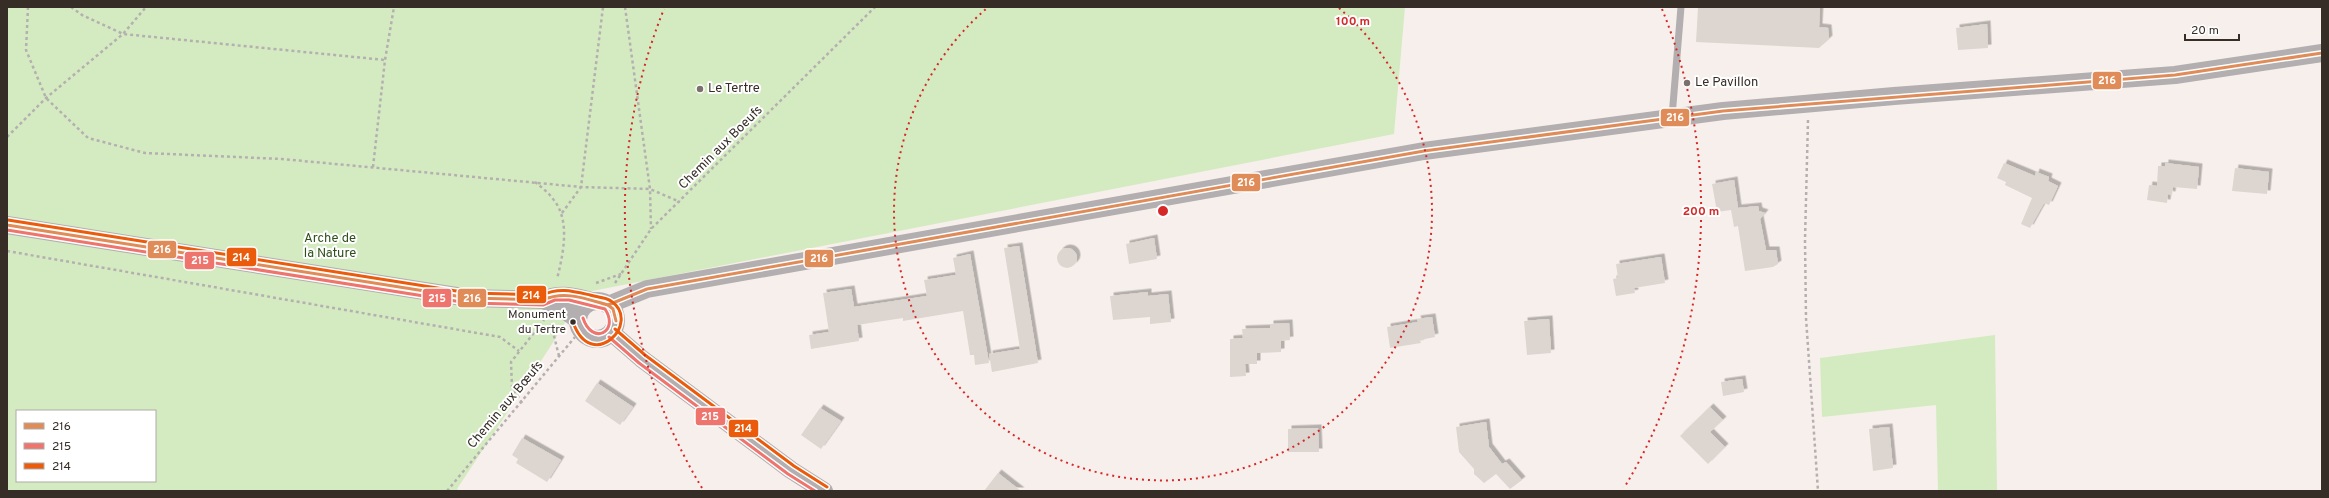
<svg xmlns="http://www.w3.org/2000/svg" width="2329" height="498" font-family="Overpass,sans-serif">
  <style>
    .green { fill: #d4ebc1; fill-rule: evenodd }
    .building { fill: #ddd6d0; filter: url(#shadow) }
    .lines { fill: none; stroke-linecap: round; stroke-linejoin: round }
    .path { stroke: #b5b0af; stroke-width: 2.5; stroke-dasharray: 3 3; stroke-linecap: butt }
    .service { stroke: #b3aeaf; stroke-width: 7 }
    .tertiary { stroke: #b3aeaf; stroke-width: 18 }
    .bus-1-casing { stroke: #fff; stroke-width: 6 }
    .bus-2-casing { stroke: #fff; stroke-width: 6 }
    .bus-3-casing { stroke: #fff; stroke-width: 6 }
    .bus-1 { stroke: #e08c58; stroke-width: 3 }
    .bus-2 { stroke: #ee756d; stroke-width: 3 }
    .bus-3 { stroke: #ea5b0c; stroke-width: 3 }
    .ring { fill: none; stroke: #d62828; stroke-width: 2; stroke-dasharray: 2 4 }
    .poi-dot { fill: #7a716c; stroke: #fff; stroke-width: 1.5 }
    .bus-dot { fill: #362d27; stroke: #fff; stroke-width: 1.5 }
    .labels { text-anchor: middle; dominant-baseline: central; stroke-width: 4; stroke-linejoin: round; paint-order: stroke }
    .bus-label { font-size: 12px; fill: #362d27; stroke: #fff; text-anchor: end }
    .poi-label { font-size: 13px; fill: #362d27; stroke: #fff; text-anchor: start }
    .street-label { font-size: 13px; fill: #362d27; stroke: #fff }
    .park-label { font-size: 13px; fill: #2f501a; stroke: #fff }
    .centre { fill: #d62828; stroke: #fff; stroke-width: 2 }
    .ring-label { font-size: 12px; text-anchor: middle; font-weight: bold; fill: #d62828; stroke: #fff; stroke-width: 4; stroke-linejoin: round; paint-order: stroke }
    .line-badge { stroke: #fff; stroke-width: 1.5 }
    .badge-label { font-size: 11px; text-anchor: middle; font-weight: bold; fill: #fff }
  </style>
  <defs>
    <filter id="shadow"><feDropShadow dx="3.5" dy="-3.5" stdDeviation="0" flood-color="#0004"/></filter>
  </defs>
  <rect width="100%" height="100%" fill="#f7efeb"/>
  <g class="green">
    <path d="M7,7h1398l-11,127 -812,159 -28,48 -97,148 3,2h-453zM17,411h138v70h-138z"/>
    <polygon points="1995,335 1997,491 1938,491 1936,405 1822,417 1820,358"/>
  </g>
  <g class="building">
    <polygon points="1698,7 1820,7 1819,27 1828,28 1829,39 1819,48 1696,42"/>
    <polygon points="1987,24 1988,48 1958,50 1956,28"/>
    <polygon points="2004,163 2035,176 2036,172 2049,177 2048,181 2058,186 2049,205 2044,203 2030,228 2021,224 2032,198 2005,185 2006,182 1997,178"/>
    <polygon points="2165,163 2199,167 2197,189 2173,187 2172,195 2168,194 2167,203 2147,200 2149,185 2157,186 2158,166 2165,166"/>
    <polygon points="2235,168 2269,172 2267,194 2232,191"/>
    <polygon points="1734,180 1738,208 1758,206 1759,211 1765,213 1760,219 1766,250 1776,250 1778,264 1773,267 1745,271 1738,226 1734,227 1731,210 1717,212 1712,184"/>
    <polygon points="1154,238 1157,259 1129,264 1126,244"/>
    <polygon points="1019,246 1038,363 992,372 989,354 1020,349 1004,248"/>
    <circle cx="1067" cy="258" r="10"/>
    <polygon points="970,254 989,363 975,365 974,355 970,355 963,311 903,321 903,318 857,325 859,341 811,349 809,335 829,332 823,293 851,289 854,307 927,296 924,280 956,275 953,258"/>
    <polygon points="1661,257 1665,283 1634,288 1635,293 1616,296 1613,279 1618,278 1616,264"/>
    <polygon points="1148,292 1148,296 1168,294 1171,322 1150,324 1150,317 1113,320 1110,296"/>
    <polygon points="1432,317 1435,337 1420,340 1421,343 1390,348 1387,327 1418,322 1417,319"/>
    <polygon points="1549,319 1551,353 1527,355 1524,321"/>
    <polygon points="1289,323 1290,340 1281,341 1281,352 1257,353 1257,364 1245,364 1246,376 1230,377 1230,339 1243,338 1242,329 1270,328 1270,324"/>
    <polygon points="1742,379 1744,392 1723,396 1721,382"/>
    <polygon points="597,383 633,407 620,425 585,401"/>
    <polygon points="1710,407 1723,420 1710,432 1725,447 1708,464 1680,436"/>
    <polygon points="820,408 841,421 821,449 801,435"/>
    <polygon points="1486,422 1489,447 1502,464 1506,462 1522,480 1510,489 1496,474 1484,483 1474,474 1474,469 1459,452 1456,427"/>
    <polygon points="1889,427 1893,468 1873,471 1869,429"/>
    <polygon points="1318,428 1319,452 1288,452 1288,429"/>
    <polygon points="522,438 561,460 547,482 516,463 518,459 512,455"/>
    <polygon points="998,473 1021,491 984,491"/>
  </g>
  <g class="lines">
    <g class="path">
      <polyline points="28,7 26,50 46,98 88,138 145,153 282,159 581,187 650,189 680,202"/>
      <polyline points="71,7 82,15 123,34 385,60"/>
      <polyline points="625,7 650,189 651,229"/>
      <polyline points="1808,120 1805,240 1806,318 1818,491"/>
      <polyline points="7,137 46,98 123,34 146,7"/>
      <polyline points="373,167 385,60 394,7"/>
      <path d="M535,182c6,5 13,10 18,17 18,21 10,56 4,80"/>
      <polyline points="562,213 581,187 603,7"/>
      <polyline points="7,251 500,337 519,351"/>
      <polyline points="596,283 621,274"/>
      <polyline points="615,283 651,229 875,7"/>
      <polyline points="551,324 559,356"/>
      <polyline points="522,403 512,387 511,362 544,320"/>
      <polyline points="447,491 575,337"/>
    </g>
    <polyline class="service" points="1672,117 1681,7"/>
    <g class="tertiary">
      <polyline points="7,225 469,298 543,300 560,307 578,320"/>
      <path d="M543,300c17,-8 32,-3 49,1"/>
      <circle cx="597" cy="320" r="19"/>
      <polyline points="608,305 647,289 1424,151 1723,111 1894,96 2175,75 2322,53"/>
      <polyline points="612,333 642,359 791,470 824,491"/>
    </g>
    <defs>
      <g id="bus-1">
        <path d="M7,225l462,73 74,2c22,-10 43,-1 65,5l5,4 3,12"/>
        <polyline points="608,305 647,289 1424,151 1723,111 2175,75 2322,53"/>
      </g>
      <g id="bus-2">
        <path d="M7,230l461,73 75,2 12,-5h14l36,9c15,23 -13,37 -22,9"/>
        <polyline points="609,337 639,363 788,474 815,491"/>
      </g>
      <g id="bus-3">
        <path d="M8,220l461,73 73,2c17,-8 31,-4 48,0 6,2 16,2 21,6 32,22 -20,73 -38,21"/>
        <polyline points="615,329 645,355 794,466 827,487"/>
      </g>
    </defs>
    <use href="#bus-1" class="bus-1-casing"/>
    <use href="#bus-2" class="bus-2-casing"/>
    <use href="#bus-3" class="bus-3-casing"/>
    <use href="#bus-1" class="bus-1"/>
    <use href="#bus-2" class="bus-2"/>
    <use href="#bus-3" class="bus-3"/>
  </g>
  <g class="ring">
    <path d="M1339 8A269 269 0 1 1 987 8"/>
    <path d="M702 488A538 538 0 0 1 664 9M1662 9A538 538 0 0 1 1624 488"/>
  </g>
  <g class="poi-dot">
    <circle cx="1687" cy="83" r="4"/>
    <circle cx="700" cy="89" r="4"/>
  </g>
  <circle class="bus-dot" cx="573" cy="322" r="3.5"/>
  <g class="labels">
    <g class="bus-label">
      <text x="566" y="315">Monument<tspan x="566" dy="15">du Tertre</tspan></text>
    </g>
    <g class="poi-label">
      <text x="1695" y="83">Le Pavillon</text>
      <text x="708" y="89">Le Tertre</text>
    </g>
    <g class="street-label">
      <text transform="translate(721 148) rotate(-45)">Chemin aux Boeufs</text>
      <text transform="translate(506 405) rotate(-50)">Chemin aux Bœufs</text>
    </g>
    <g class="park-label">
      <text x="330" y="239">Arche de<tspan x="330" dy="15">la Nature</tspan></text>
    </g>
  </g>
  <circle cx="1163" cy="211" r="6" class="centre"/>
  <g class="ring-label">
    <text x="1353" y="25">100 m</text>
    <text x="1701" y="215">200 m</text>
  </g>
  <g class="line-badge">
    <rect x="2092" y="71" width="30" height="19" rx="4" fill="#e08c58"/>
    <rect x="1660" y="108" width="30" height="19" rx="4" fill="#e08c58"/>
    <rect x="1231" y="173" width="30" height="19" rx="4" fill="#e08c58"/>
    <rect x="147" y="240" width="30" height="19" rx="4" fill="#e08c58"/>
    <rect x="226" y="247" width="31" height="20" rx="4" fill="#ea5b0c"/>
    <rect x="804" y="249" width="30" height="19" rx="4" fill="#e08c58"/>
    <rect x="184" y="251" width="31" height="19" rx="4" fill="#ee756d"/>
    <rect x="516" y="285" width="31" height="19" rx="4" fill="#ea5b0c"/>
    <rect x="457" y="288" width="30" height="20" rx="4" fill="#e08c58"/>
    <rect x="422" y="288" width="30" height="20" rx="4" fill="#ee756d"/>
    <rect x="695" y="407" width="31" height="19" rx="4" fill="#ee756d"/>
    <rect x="728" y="419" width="31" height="19" rx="4" fill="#ea5b0c"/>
  </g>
  <g class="badge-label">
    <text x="2107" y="84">216</text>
    <text x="1675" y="121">216</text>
    <text x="1246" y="186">216</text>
    <text x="162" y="253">216</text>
    <text x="241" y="261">214</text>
    <text x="819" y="262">216</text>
    <text x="200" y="264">215</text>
    <text x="531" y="299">214</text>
    <text x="472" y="302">216</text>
    <text x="437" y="302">215</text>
    <text x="710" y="420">215</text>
    <text x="743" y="432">214</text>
  </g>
  <rect width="2329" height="498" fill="none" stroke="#362d27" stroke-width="16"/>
  <rect x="16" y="410" width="140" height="72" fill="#ffffff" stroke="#afaba9"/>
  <rect x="24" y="423" width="20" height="6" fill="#e08c58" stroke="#afaba9"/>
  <text x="52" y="430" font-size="12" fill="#362d27">216</text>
  <rect x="24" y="443" width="20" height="6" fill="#ee756d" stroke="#afaba9"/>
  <text x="52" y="450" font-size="12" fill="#362d27">215</text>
  <rect x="24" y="463" width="20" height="6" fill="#ea5b0c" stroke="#afaba9"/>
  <text x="52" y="470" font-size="12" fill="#362d27">214</text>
  <path d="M2185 34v6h54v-6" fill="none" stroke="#362d27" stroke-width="2"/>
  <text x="2191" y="34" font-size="12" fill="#362d27" stroke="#ffffff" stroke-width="3" paint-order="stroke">20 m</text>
</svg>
